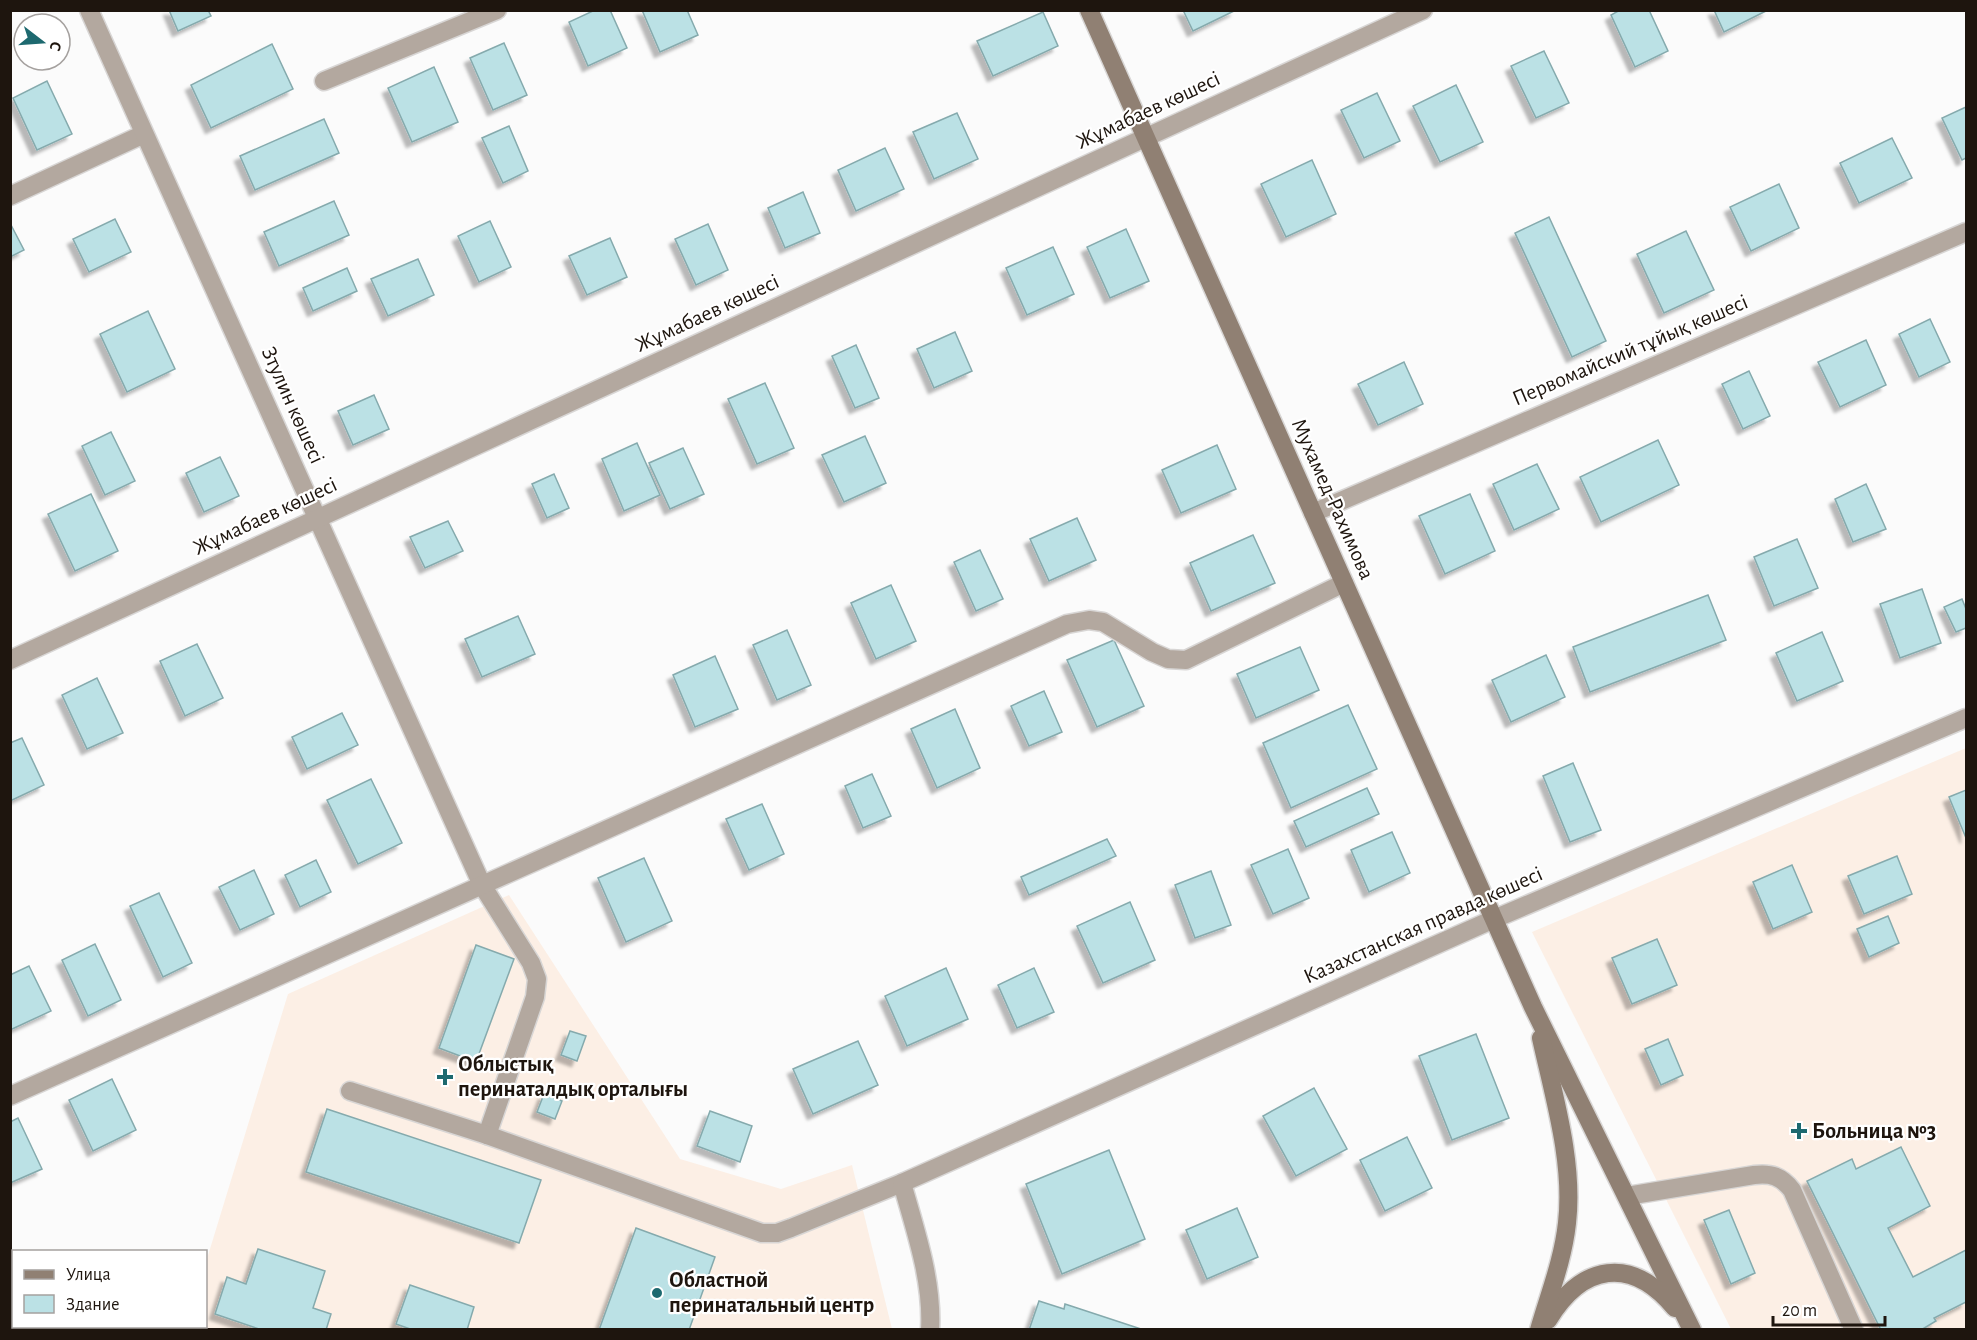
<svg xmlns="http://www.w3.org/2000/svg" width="1977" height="1340" font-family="'Alegreya Sans',sans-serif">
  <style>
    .built { fill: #fcefe5 }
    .building { fill: #bbe1e5; stroke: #85aaad; stroke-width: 1.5; filter: url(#shadow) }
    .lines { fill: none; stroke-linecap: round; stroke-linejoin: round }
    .lane-casing { stroke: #d8d6d5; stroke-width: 21 }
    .street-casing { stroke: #d8d6d5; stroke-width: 21 }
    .secondary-casing { stroke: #d8d6d5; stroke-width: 21 }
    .lane { stroke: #b3a89f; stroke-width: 18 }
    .street { stroke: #b3a89f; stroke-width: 18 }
    .secondary { stroke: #908073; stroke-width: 18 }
    .poi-dot { fill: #1d696f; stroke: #fff; stroke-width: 2 }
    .labels { text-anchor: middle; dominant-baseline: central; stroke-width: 4.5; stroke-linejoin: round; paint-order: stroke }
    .street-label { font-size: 22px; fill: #1e150e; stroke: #fff }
    .poi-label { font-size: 22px; font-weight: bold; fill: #1e150e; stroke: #fff; text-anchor: start }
  </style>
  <defs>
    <filter id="shadow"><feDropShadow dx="-5.5" dy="5.5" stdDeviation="1.5" flood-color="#0004"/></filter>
  </defs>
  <rect width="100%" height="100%" fill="#fbfbfb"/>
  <g class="built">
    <polygon points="1966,748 1966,1329 1731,1329 1532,932"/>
    <polygon points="509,895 680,1159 781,1189 852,1165 892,1329 185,1330 186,1327 206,1326 206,1262 288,994"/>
  </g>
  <g class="building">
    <polygon points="169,10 208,10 211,16 178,31"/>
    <polygon points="595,10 610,10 627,48 588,66 569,22"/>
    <polygon points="642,10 687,10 698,35 660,52"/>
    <polygon points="1183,10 1236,10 1193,31"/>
    <polygon points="1620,10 1649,10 1668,51 1635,67 1611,15"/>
    <polygon points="1714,10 1768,10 1724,32"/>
    <polygon points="1043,12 1058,46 993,76 977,41"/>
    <polygon points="504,43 527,95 493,110 470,58"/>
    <polygon points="272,44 293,89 211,128 191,85"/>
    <polygon points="1544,51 1569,103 1536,118 1511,66"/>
    <polygon points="434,67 458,122 412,142 388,88"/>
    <polygon points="47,81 72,134 37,150 13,98"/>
    <polygon points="1456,85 1483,142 1440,162 1413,106"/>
    <polygon points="1377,93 1400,141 1364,158 1341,110"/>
    <polygon points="1966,107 1966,158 1962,160 1942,118"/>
    <polygon points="957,113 978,159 934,179 913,132"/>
    <polygon points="324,119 339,153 255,190 240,156"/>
    <polygon points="509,126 528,171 503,183 482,138"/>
    <polygon points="1892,138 1912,178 1859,203 1840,163"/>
    <polygon points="885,148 904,189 856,211 838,170"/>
    <polygon points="1312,160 1336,214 1286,237 1261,184"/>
    <polygon points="1779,184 1799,228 1751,251 1730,207"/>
    <polygon points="803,192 820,233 785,248 768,208"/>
    <polygon points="334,201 349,235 279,266 264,232"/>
    <polygon points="1549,217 1606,341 1572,357 1515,233"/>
    <polygon points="115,219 131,252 89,272 73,239"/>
    <polygon points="490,221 511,267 479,282 458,236"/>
    <polygon points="10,223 24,250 10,257"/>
    <polygon points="708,224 728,270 696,285 675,239"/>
    <polygon points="1126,229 1149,281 1110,298 1087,247"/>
    <polygon points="1686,231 1714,290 1664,313 1637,254"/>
    <polygon points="610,238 627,277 587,295 569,256"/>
    <polygon points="1053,247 1074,294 1027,315 1006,268"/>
    <polygon points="418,259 434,295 388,316 371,279"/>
    <polygon points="347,268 357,291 313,311 303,288"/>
    <polygon points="148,311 175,369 127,392 100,334"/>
    <polygon points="1930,319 1950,362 1919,377 1899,334"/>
    <polygon points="955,332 972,371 934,388 917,349"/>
    <polygon points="1866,340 1886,385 1840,407 1818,362"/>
    <polygon points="856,345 879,398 855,408 832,356"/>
    <polygon points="1404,362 1423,404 1378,425 1358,384"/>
    <polygon points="1749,371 1770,416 1743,429 1722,384"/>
    <polygon points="765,383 794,448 757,464 728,399"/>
    <polygon points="374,395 389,429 353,445 338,411"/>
    <polygon points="111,432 135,481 105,495 82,446"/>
    <polygon points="865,436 886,483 844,502 822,455"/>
    <polygon points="1658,440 1679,485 1601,522 1580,477"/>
    <polygon points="637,443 660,495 624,511 602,459"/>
    <polygon points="1217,445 1236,489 1181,513 1162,470"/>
    <polygon points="683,448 704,494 670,509 649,463"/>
    <polygon points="220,457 239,496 204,512 186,473"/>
    <polygon points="1537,464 1559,509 1514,530 1493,484"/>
    <polygon points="554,474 569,508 547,518 532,484"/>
    <polygon points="1866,484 1886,529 1853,542 1835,499"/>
    <polygon points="91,494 118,551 75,571 48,514"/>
    <polygon points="1470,494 1495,551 1445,574 1419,516"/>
    <polygon points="1077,518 1096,560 1049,581 1030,539"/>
    <polygon points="448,521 463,551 425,568 410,537"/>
    <polygon points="1253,535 1275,583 1211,611 1190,563"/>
    <polygon points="1797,539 1818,588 1774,606 1754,557"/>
    <polygon points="980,550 1003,599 976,611 954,562"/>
    <polygon points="891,585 916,641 876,659 851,603"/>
    <polygon points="1922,589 1941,643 1900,658 1880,604"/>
    <polygon points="1708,595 1726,640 1590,692 1573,647"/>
    <polygon points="1962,599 1966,609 1966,628 1956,632 1944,607"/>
    <polygon points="518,616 535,654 482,677 465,639"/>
    <polygon points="787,630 811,685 777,700 753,645"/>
    <polygon points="1822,632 1843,681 1797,701 1776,653"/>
    <polygon points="1114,640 1144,706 1097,727 1067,660"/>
    <polygon points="197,644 223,698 185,716 160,661"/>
    <polygon points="1300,647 1319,690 1256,718 1237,674"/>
    <polygon points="1546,655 1565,697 1511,722 1492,680"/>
    <polygon points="715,656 738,709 695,727 673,675"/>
    <polygon points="97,678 123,733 87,749 62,695"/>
    <polygon points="1044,691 1062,732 1029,746 1011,706"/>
    <polygon points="1348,705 1377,769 1291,808 1263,743"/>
    <polygon points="955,709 980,768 937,788 911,729"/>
    <polygon points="342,713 358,745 307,769 292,737"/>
    <polygon points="22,738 44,785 10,801 10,743"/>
    <polygon points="1573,763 1601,830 1570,842 1543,776"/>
    <polygon points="872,774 891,816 863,828 845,786"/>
    <polygon points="371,779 402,843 358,864 327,800"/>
    <polygon points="1367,788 1379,814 1306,847 1294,821"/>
    <polygon points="1966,790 1966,838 1949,797"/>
    <polygon points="762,804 784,854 749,870 726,819"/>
    <polygon points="1392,832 1410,873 1369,892 1351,850"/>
    <polygon points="1107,839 1116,856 1029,895 1021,877"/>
    <polygon points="1288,849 1309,898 1273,914 1251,865"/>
    <polygon points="1897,856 1912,894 1864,914 1848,876"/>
    <polygon points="644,858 672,921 626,942 598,878"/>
    <polygon points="316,860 331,892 300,907 285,875"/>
    <polygon points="1792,865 1812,912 1773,929 1753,882"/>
    <polygon points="254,870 274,914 240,930 219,887"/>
    <polygon points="1211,871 1231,925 1195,938 1175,885"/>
    <polygon points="159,893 192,963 163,977 130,906"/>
    <polygon points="1130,902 1155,960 1103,983 1077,926"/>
    <polygon points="1888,916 1899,943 1869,957 1857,929"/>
    <polygon points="1657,939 1677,985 1632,1004 1612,958"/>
    <polygon points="95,944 121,1000 88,1016 62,960"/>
    <polygon points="476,945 514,959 476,1062 439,1048"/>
    <polygon points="29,966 51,1011 10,1030 10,975"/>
    <polygon points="946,968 968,1019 907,1046 885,996"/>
    <polygon points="1034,968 1054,1012 1017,1028 998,985"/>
    <polygon points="570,1031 586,1036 577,1061 561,1055"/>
    <polygon points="1476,1034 1509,1118 1452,1140 1419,1056"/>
    <polygon points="1668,1039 1683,1075 1661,1085 1645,1049"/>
    <polygon points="858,1041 878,1085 813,1114 793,1069"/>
    <polygon points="112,1079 136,1130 93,1151 69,1100"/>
    <polygon points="1314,1088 1347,1149 1296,1176 1263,1116"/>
    <polygon points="544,1094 562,1101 555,1119 537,1112"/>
    <polygon points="327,1109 541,1180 519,1243 306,1172"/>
    <polygon points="710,1111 752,1126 740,1162 697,1146"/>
    <polygon points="18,1118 42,1169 10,1183 10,1122"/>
    <polygon points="1407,1137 1432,1188 1385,1211 1360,1160"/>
    <polygon points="1901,1147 1930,1206 1888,1228 1913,1277 1966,1250 1966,1302 1934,1318 1936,1321 1921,1330 1881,1330 1807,1181 1852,1159 1856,1169"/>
    <polygon points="1109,1150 1145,1239 1062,1274 1026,1184"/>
    <polygon points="1237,1208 1258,1257 1207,1279 1186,1230"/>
    <polygon points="1729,1210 1755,1273 1731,1284 1704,1220"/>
    <polygon points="636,1228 715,1257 689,1330 599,1330"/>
    <polygon points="258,1249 325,1271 313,1308 331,1314 326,1330 262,1330 215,1314 227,1277 246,1284"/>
    <polygon points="410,1285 474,1307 467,1330 413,1330 396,1324"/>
    <polygon points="1039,1301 1064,1309 1065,1304 1144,1330 1029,1330"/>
    <polygon points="103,1326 125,1326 126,1330 97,1330"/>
  </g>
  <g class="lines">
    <defs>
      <g id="lane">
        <polyline points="10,196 144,134"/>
        <polyline points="482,885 531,963 537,979 535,997 487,1135"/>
        <polyline points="350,1091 487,1135 762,1233 777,1233 791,1228 902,1183"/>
        <path d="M1627,1196l127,-21c17,-2 27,1 38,15l62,140"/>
      </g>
      <g id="street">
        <polyline points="89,10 482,885"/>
        <polyline points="324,81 497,10"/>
        <polyline points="1313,513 1966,232"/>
        <polyline points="10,660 1423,10"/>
        <polyline points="10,1096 1067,624 1089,620 1103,622 1152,652 1168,659 1186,660 1344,583"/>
        <path d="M930,1330c3,-50 -15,-100 -28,-147l592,-264 472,-201"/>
      </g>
      <g id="secondary">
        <polyline points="1089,10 1533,1007 1692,1330"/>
        <path d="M1548,1320c34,-56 83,-65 127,-12"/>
        <path d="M1539,1330c10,-35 24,-70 28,-107 7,-60 -13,-126 -26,-185"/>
      </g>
    </defs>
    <use href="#lane" class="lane-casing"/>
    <use href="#street" class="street-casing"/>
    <use href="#secondary" class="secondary-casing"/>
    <use href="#lane" class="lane"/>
    <use href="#street" class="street"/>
    <use href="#secondary" class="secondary"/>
  </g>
  <g class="poi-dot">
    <path d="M442 1068h6v6h6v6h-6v6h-6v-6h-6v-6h6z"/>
    <path d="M1796 1122h6v6h6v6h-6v6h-6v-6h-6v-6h6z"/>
    <circle cx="657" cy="1293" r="6"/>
  </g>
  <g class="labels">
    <g class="street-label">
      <text transform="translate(1148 110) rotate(-25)">Жұмабаев көшесі</text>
      <text transform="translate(707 313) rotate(-25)">Жұмабаев көшесі</text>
      <text transform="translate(1630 350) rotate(-23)">Первомайский тұйық көшесі</text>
      <text transform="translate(293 405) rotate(66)">Зтулин көшесі</text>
      <text transform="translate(1333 499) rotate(66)">Мухамед-Рахимова</text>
      <text transform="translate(265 516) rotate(-25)">Жұмабаев көшесі</text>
      <text transform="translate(1423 925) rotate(-24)">Казахстанская правда көшесі</text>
    </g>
    <g class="poi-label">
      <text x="458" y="1064">Облыстық<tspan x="458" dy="25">перинаталдық орталығы</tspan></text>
      <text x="1812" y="1131">Больница №3</text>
      <text x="669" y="1280">Областной<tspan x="669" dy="25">перинатальный центр</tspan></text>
    </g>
  </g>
  <rect width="1977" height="1340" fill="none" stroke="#1e150e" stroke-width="24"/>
  <rect x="12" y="1250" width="195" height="78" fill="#ffffff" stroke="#a5a19f" stroke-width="1.5"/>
  <rect x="24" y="1270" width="30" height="9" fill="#908073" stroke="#a5a19f" stroke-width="1.5"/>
  <text x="66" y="1280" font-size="18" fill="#1e150e">Улица</text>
  <rect x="24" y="1295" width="30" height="18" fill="#bbe1e5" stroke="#a5a19f" stroke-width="1.5"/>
  <text x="66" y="1310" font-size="18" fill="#1e150e">Здание</text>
  <g transform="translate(42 42) rotate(107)"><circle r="28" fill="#ffffff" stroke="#a5a19f" stroke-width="1.5"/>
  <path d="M0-4.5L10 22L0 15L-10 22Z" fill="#1d696f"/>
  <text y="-9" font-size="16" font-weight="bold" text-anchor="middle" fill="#1e150e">С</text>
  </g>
  <path d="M1773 1316v9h112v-9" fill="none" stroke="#1e150e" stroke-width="3"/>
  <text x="1782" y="1316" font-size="18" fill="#1e150e" stroke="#ffffff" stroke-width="4.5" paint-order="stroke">20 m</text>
</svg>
